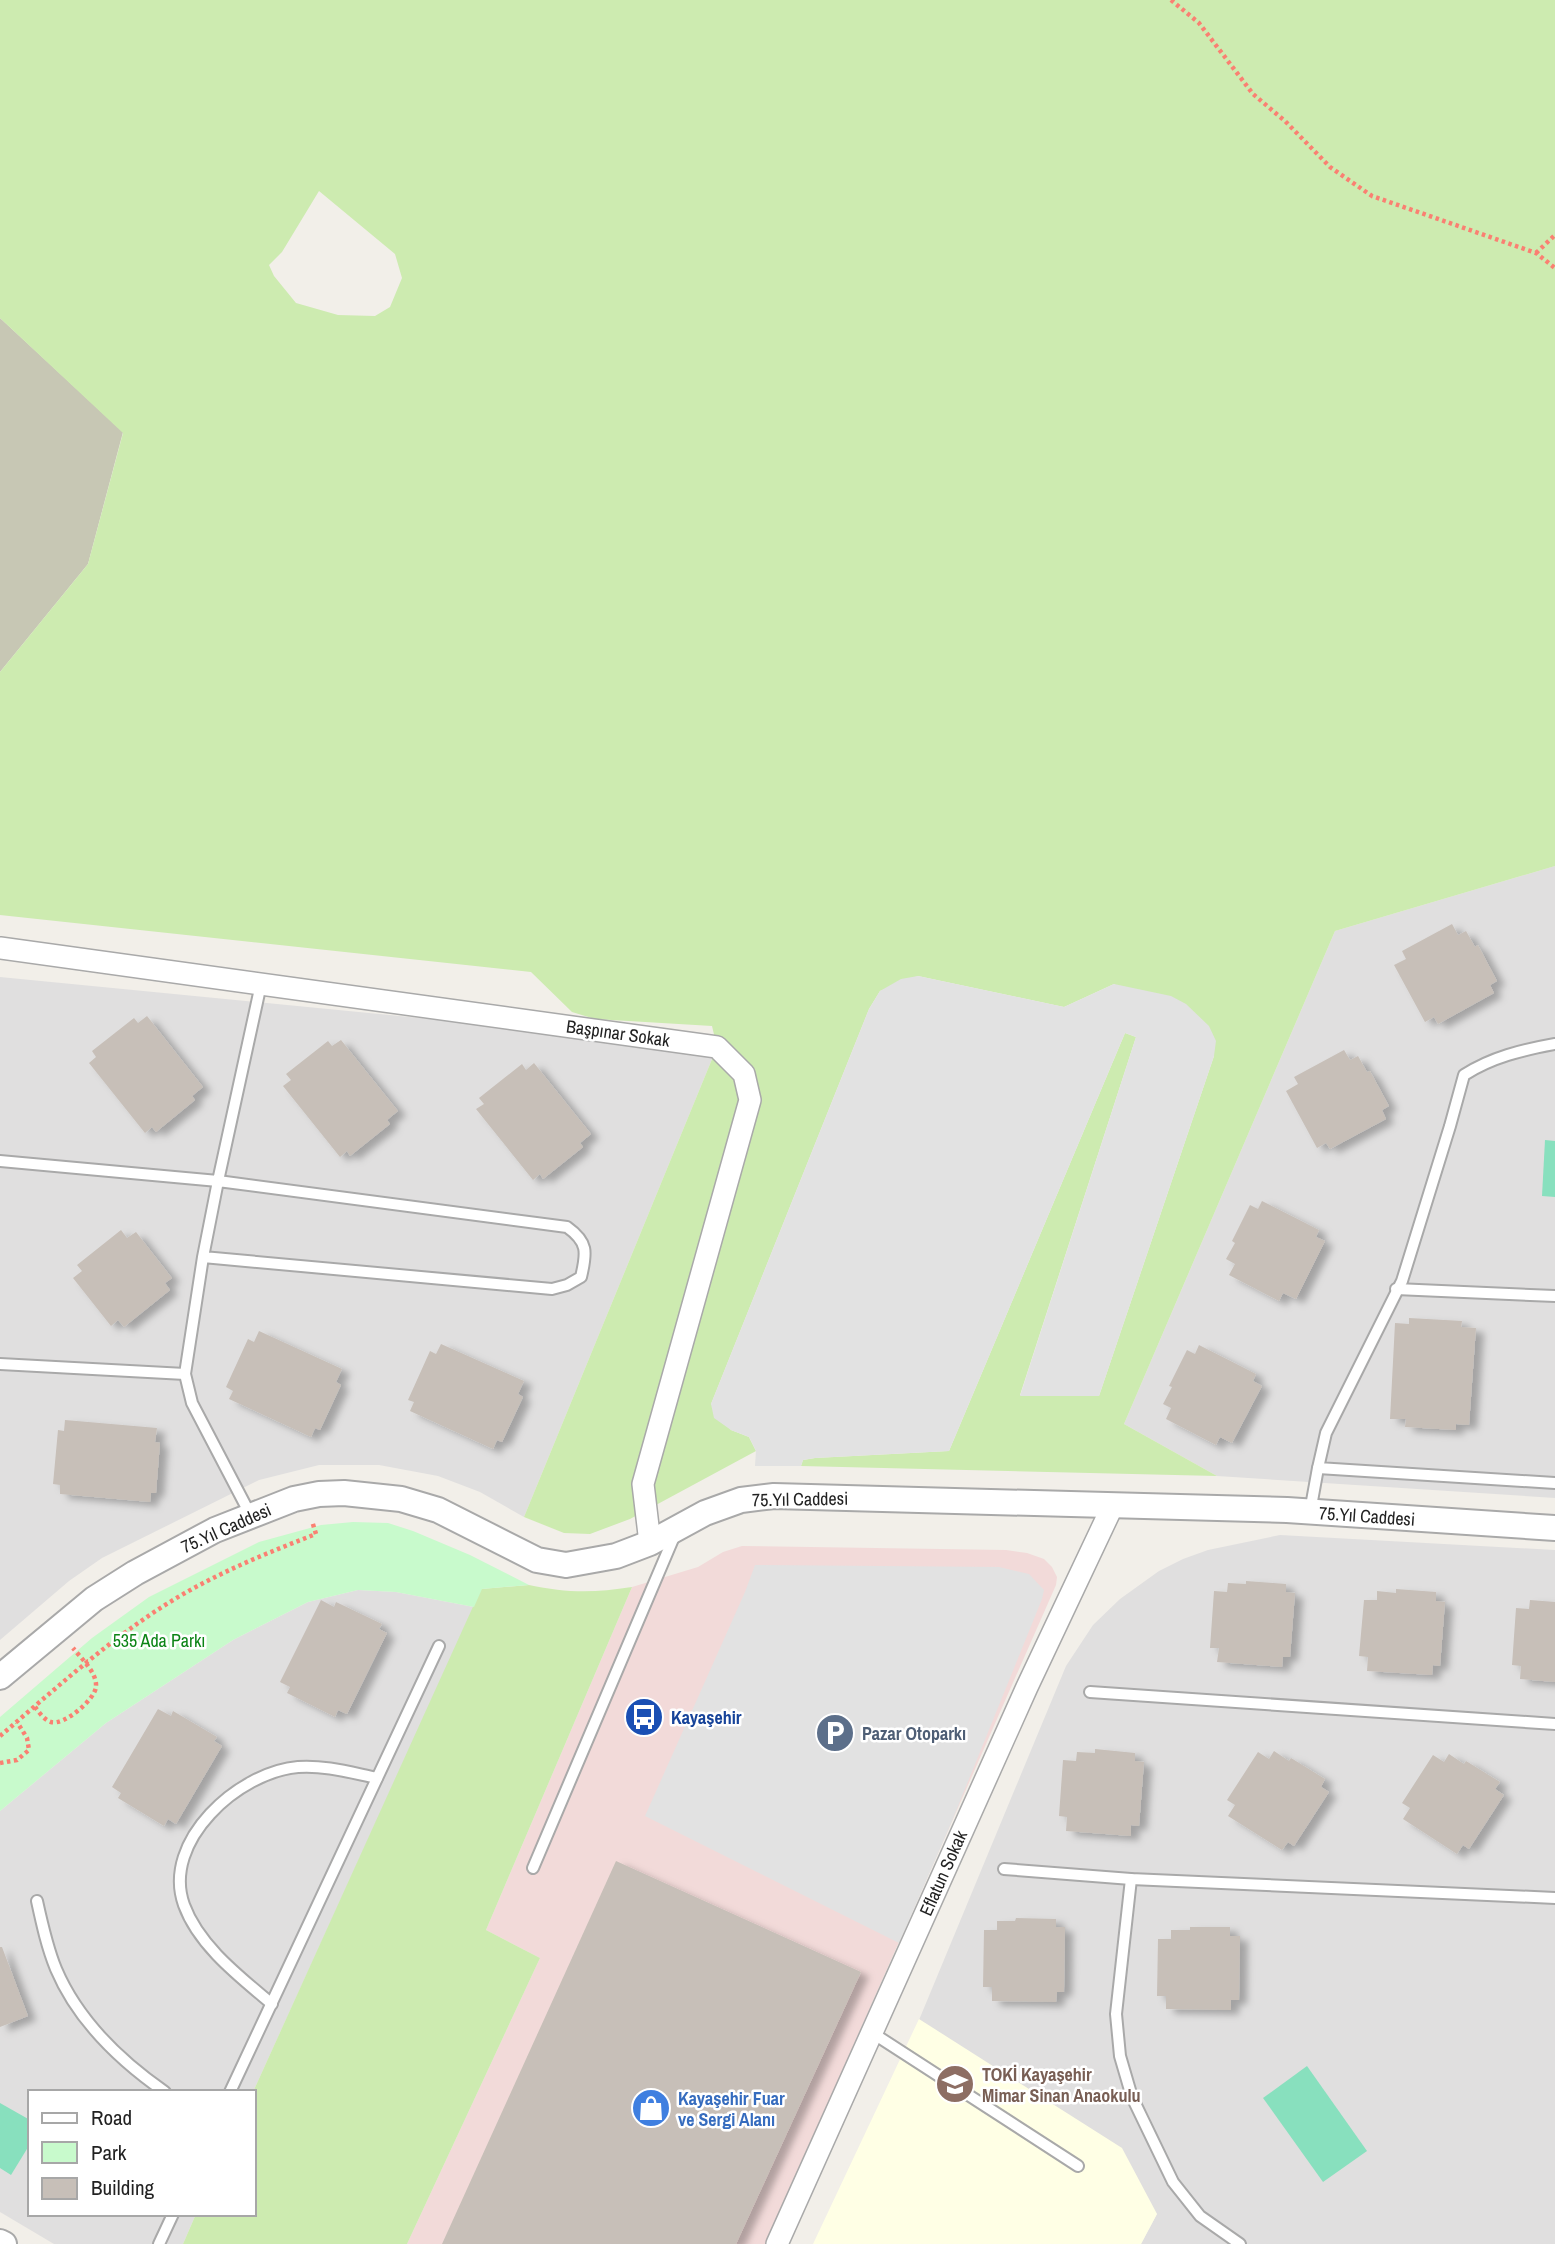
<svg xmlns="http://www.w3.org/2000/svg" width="1555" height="2244" font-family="'Archivo Narrow',sans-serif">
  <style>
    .residential { fill: #e0dfdf }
    .commercial { fill: #f2dad9 }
    .education { fill: #ffffe5 }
    .construction { fill: #c7c7b4 }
    .grass { fill: #cdebb0; fill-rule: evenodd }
    .park { fill: #c8facc }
    .pitch { fill: #88e0be }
    .parking { fill: #e2e2e2 }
    .building { fill: #c7bfb8; filter: url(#shadow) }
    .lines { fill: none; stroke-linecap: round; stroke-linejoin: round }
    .service-casing { stroke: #a9a9a9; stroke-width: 14 }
    .minor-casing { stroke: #a9a9a9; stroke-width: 24 }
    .tertiary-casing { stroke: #a9a9a9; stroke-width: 28 }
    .path { stroke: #fa8072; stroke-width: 4.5; stroke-dasharray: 3.5 3.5; stroke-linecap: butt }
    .service { stroke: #fff; stroke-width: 10 }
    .minor { stroke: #fff; stroke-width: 21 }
    .tertiary { stroke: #fff; stroke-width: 24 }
    .labels { text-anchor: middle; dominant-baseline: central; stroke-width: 5; stroke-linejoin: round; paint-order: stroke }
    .street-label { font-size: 18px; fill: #222; stroke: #fff }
    .park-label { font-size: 18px; fill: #0c8416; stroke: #fff }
    .transit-label { font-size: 18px; font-weight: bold; fill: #164399; stroke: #fff; text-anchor: start }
    .service-label { font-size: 18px; font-weight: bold; fill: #4e5e75; stroke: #fff; text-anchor: start }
    .education-label { font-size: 18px; font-weight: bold; fill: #785e54; stroke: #fff; text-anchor: start }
    .shop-label { font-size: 18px; font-weight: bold; fill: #366cbe; stroke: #fff; text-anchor: start }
  </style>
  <defs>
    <filter id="shadow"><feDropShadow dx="8" dy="4.5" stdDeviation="3.5" flood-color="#0004"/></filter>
  </defs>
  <rect width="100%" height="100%" fill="#f2efe9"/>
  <g class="residential">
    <polygon points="1555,866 1555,1498 1217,1476 1124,1424 1335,931"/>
    <polygon points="0,977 717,1047 524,1517 480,1492 438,1476 379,1465 319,1465 259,1480 102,1558 69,1581 0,1640"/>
    <polygon points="1280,1535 1555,1550 1555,2244 1141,2244 1157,2214 919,2020 1066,1666 1093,1625 1120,1599 1159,1571 1183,1559 1208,1550"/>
    <polygon points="358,1590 396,1592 474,1607 253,2092 30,2092 30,2214 196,2214 183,2244 54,2244 0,2212 0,1811 106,1723 233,1640 308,1602"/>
  </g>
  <polygon class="commercial" points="742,1546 1006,1550 1027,1553 1044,1559 1052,1567 1057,1577 1056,1585 766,2244 407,2244 540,1958 486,1930 632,1587 698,1567 723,1552"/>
  <polygon class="education" points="919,2019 1122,2148 1157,2214 1141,2244 813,2244"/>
  <polygon class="construction" points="0,318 123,432 88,564 0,672"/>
  <g class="grass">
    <path d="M0,0h1555v866l-220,65 -211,493 93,52 -416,-10 2,-6 12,-2 134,-7 176,-418 11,4 -116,358 79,1 115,-340 -100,-72 -50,23 -146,-31 -38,15 -11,18 -158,395 20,26 18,7 7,14 -126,68 -40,15 -26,-1 -40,-16 193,-470 -5,-21 -117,-7 -23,-7 -41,-40 -531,-57v-243l88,-108 35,-131 -123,-115zM319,191l76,63 7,24 -12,29 -15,9 -37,-1 -42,-12 -22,-27 -5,-11 13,-13z"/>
    <path d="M529,1585c37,8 65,8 103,2l-146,343 54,28 -133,286h-224l13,-30h58l-1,-122 228,-503z"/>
  </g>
  <polygon class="park" points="353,1522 388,1523 413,1531 470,1555 529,1585 482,1589 474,1607 396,1592 358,1590 308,1602 233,1640 106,1723 0,1811 0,1717 92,1638 149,1597 259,1542 321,1525"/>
  <g class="pitch">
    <polygon points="1545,1140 1555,1141 1555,1197 1542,1196"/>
    <polygon points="1307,2066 1367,2151 1323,2182 1263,2098"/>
    <polygon points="0,2103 30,2120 30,2144 11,2175 0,2168"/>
  </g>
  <g class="parking">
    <polygon points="918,976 1064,1007 1114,984 1171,996 1186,1004 1209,1026 1216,1041 1214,1056 1099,1396 1020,1396 1136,1037 1125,1033 949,1451 815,1458 803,1460 801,1466 755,1466 756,1451 749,1437 731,1430 714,1418 711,1404 869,1009 880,991 901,979"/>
    <polygon points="755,1565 999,1567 1029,1574 1044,1590 1042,1599 952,1821 899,1943 645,1816 745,1592"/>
  </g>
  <g class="building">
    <polygon points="1452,924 1458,935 1466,931 1475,947 1478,945 1497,981 1490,985 1494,993 1438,1024 1434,1017 1425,1022 1394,965 1406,959 1402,951"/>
    <polygon points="147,1016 203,1087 192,1096 195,1100 156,1132 152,1127 145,1133 89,1063 96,1057 92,1051 134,1018 138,1023"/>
    <polygon points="341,1040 398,1111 387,1120 390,1124 350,1156 347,1151 340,1157 283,1086 291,1080 286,1074 328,1041 332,1046"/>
    <polygon points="1344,1050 1350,1060 1358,1056 1367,1072 1370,1071 1389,1106 1382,1110 1386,1119 1330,1149 1326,1143 1317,1148 1286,1091 1298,1084 1294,1077"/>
    <polygon points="534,1063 591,1134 580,1143 583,1147 543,1179 540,1174 533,1180 476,1109 484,1104 479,1098 522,1064 526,1070"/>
    <polygon points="1262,1201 1319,1230 1316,1237 1325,1241 1296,1299 1283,1293 1279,1301 1229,1275 1235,1264 1226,1259 1235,1243 1232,1241 1250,1205 1258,1209"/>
    <polygon points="121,1230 127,1238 136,1232 172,1278 165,1283 170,1290 124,1327 118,1320 111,1326 73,1278 82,1271 77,1265"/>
    <polygon points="1409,1318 1462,1321 1461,1327 1476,1328 1469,1425 1456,1424 1456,1430 1405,1427 1406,1419 1390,1419 1395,1323 1409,1324"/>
    <polygon points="259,1331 342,1369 336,1382 341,1385 320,1430 315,1428 311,1437 229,1399 233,1391 226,1387 248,1339 254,1342"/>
    <polygon points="441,1344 524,1381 518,1394 523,1397 502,1442 497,1440 493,1449 410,1411 414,1402 408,1400 430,1351 436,1354"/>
    <polygon points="1199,1345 1256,1374 1253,1381 1262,1386 1232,1443 1220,1437 1216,1445 1166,1419 1171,1408 1163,1404 1172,1387 1169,1386 1187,1350 1195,1354"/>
    <polygon points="65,1420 157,1428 155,1442 160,1443 156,1493 151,1493 150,1502 60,1494 60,1485 53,1484 58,1430 64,1431"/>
    <polygon points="1246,1581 1286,1584 1286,1592 1295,1593 1290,1657 1283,1657 1282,1667 1217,1662 1219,1648 1210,1648 1214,1591 1227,1592 1228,1583 1246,1584"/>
    <polygon points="1396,1589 1436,1592 1436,1601 1445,1602 1440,1666 1433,1665 1432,1675 1367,1671 1368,1657 1359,1656 1364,1600 1377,1600 1377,1591 1396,1593"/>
    <polygon points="321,1600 334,1607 336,1602 382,1624 379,1629 387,1633 347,1714 338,1710 335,1717 287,1693 290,1687 280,1682"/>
    <polygon points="1530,1600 1555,1602 1555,1682 1520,1679 1521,1666 1512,1665 1516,1608 1529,1609"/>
    <polygon points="158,1709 171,1716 173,1711 217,1737 214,1741 222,1746 176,1824 168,1819 164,1826 118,1798 121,1793 112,1787"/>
    <polygon points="1095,1749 1135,1753 1135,1761 1144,1762 1139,1826 1131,1825 1131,1836 1066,1831 1067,1817 1059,1816 1063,1760 1076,1761 1077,1752 1095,1753"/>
    <polygon points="1274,1751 1289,1761 1291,1758 1325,1779 1321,1787 1329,1792 1294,1846 1288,1842 1282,1850 1228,1816 1235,1805 1227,1800 1258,1752 1269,1759"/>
    <polygon points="1449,1754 1464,1764 1466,1761 1500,1782 1495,1789 1504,1795 1469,1849 1463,1845 1457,1854 1403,1819 1410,1808 1402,1803 1433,1755 1444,1762"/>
    <polygon points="616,1861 861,1972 736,2244 442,2244"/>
    <polygon points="1016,1918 1056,1919 1056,1927 1065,1927 1064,1992 1057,1992 1056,2002 992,2001 992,1987 983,1987 984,1930 997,1930 997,1921 1015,1921"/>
    <polygon points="1190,1927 1230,1927 1230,1936 1240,1936 1239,2000 1231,2000 1231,2010 1166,2009 1166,1996 1157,1996 1158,1939 1171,1939 1171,1930 1190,1930"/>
    <polygon points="0,1947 2,1947 28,2016 0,2027"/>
  </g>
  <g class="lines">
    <defs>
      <g id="service">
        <path d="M1555,1044c-33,6 -63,13 -91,31l-14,51 -48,155 -76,152 -8,35 237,15"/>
        <polyline points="0,1161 218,1181 261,984"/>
        <path d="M203,1257l349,32 15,-4 14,-8c6,-25 7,-35 -14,-50l-349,-46 -15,76 -18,117 7,29 58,111"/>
        <polyline points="1396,1289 1555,1296"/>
        <polyline points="0,1364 185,1374"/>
        <polyline points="1310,1512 1318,1468"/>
        <polyline points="1090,1692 1555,1724"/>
        <polyline points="533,1868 676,1532"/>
        <polyline points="1004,1869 1131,1879 1555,1898"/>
        <polyline points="1131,1879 1116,2014 1120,2056 1132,2097 1173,2182 1200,2216 1240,2244"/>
        <path d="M37,1901c5,23 10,46 19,68 22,52 63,91 109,123"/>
        <path d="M272,2004c-32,-27 -73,-58 -88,-99 -23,-64 55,-133 114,-138 27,-2 54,6 79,11"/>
        <polyline points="871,2032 1078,2166"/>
        <polyline points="230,2092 439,1646"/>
        <polyline points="159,2244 173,2214"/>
      </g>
      <g id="minor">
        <polyline points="0,948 717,1047 744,1074 750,1100 643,1484 650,1543"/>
        <polyline points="777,2244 1027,1687 1113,1505"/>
      </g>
      <g id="tertiary">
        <polyline points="0,1677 94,1599 135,1573 215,1530 294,1499 319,1494 344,1493 401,1499 438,1510 537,1560 566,1565 616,1556 650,1543 705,1513 741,1500 774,1496 1287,1510 1555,1528"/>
        <polyline points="0,2242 4,2244"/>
      </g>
    </defs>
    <use href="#service" class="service-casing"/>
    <use href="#minor" class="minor-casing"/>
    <use href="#tertiary" class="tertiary-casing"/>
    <g class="path">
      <polyline points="1171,0 1199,23 1253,94 1285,121 1330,167 1372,196 1536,253 1555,268"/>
      <polyline points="1536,253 1555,235"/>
      <path d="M35,1707c4,5 9,13 16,15 13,4 45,-23 45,-36 1,-13 -15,-28 -23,-38"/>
      <path d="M0,1736c59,-50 117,-104 185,-143 42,-24 87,-42 131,-59l-4,-13"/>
      <polyline points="0,1763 17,1760 29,1750 27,1738 17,1722"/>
    </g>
    <use href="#service" class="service"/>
    <use href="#minor" class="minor"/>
    <use href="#tertiary" class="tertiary"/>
  </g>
  <defs>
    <symbol id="bus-disc" viewBox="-11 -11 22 22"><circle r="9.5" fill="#1a4fb4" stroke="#fff"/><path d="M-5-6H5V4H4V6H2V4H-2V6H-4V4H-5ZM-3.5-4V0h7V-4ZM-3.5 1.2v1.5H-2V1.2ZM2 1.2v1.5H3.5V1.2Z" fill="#fff"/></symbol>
    <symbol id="parking-disc" viewBox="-11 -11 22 22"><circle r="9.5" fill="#5c6f8a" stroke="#fff"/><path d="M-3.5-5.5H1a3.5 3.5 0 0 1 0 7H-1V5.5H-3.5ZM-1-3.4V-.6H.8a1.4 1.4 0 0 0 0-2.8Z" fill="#fff"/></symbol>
    <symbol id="school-disc" viewBox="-11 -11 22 22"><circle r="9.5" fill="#8d6e63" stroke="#fff"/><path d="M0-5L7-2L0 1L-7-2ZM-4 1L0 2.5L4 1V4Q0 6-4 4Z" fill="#fff"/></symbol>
    <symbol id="shop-disc" viewBox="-11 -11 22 22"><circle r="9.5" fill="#3f7fe0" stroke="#fff"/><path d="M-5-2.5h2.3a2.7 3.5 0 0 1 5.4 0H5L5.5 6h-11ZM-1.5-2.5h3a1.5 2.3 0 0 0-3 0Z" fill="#fff"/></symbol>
  </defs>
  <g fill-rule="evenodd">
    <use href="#bus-disc" x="622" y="1695" width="44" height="44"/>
    <use href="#parking-disc" x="813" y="1711" width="44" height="44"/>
    <use href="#school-disc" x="933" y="2062" width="44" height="44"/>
    <use href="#shop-disc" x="629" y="2086" width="44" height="44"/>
  </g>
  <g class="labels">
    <g class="street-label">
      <text transform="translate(618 1033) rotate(8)">Başpınar Sokak</text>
      <text transform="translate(800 1499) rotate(-1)">75.Yıl Caddesi</text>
      <text transform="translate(1367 1516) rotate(4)">75.Yıl Caddesi</text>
      <text transform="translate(226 1528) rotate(-24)">75.Yıl Caddesi</text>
      <text transform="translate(943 1873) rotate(-66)">Eflatun Sokak</text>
    </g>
    <g class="park-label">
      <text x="159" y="1640">535 Ada Parkı</text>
    </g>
    <g class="transit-label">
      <text x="671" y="1717">Kayaşehir</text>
    </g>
    <g class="service-label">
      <text x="862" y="1733">Pazar Otoparkı</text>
    </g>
    <g class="education-label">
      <text x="982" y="2074">TOKİ Kayaşehir<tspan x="982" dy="21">Mimar Sinan Anaokulu</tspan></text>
    </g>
    <g class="shop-label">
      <text x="678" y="2098">Kayaşehir Fuar<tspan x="678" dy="21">ve Sergi Alanı</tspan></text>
    </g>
  </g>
  <rect x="28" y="2090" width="228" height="126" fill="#ffffff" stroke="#a7a7a7" stroke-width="2"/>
  <rect x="42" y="2113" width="35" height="10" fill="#ffffff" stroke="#a7a7a7" stroke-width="2"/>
  <text x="91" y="2125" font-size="21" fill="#222222">Road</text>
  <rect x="42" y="2142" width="35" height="21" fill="#c8facc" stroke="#a7a7a7" stroke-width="2"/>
  <text x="91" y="2160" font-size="21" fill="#222222">Park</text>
  <rect x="42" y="2178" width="35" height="21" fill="#c7bfb8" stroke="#a7a7a7" stroke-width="2"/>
  <text x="91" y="2195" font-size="21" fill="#222222">Building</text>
</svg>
